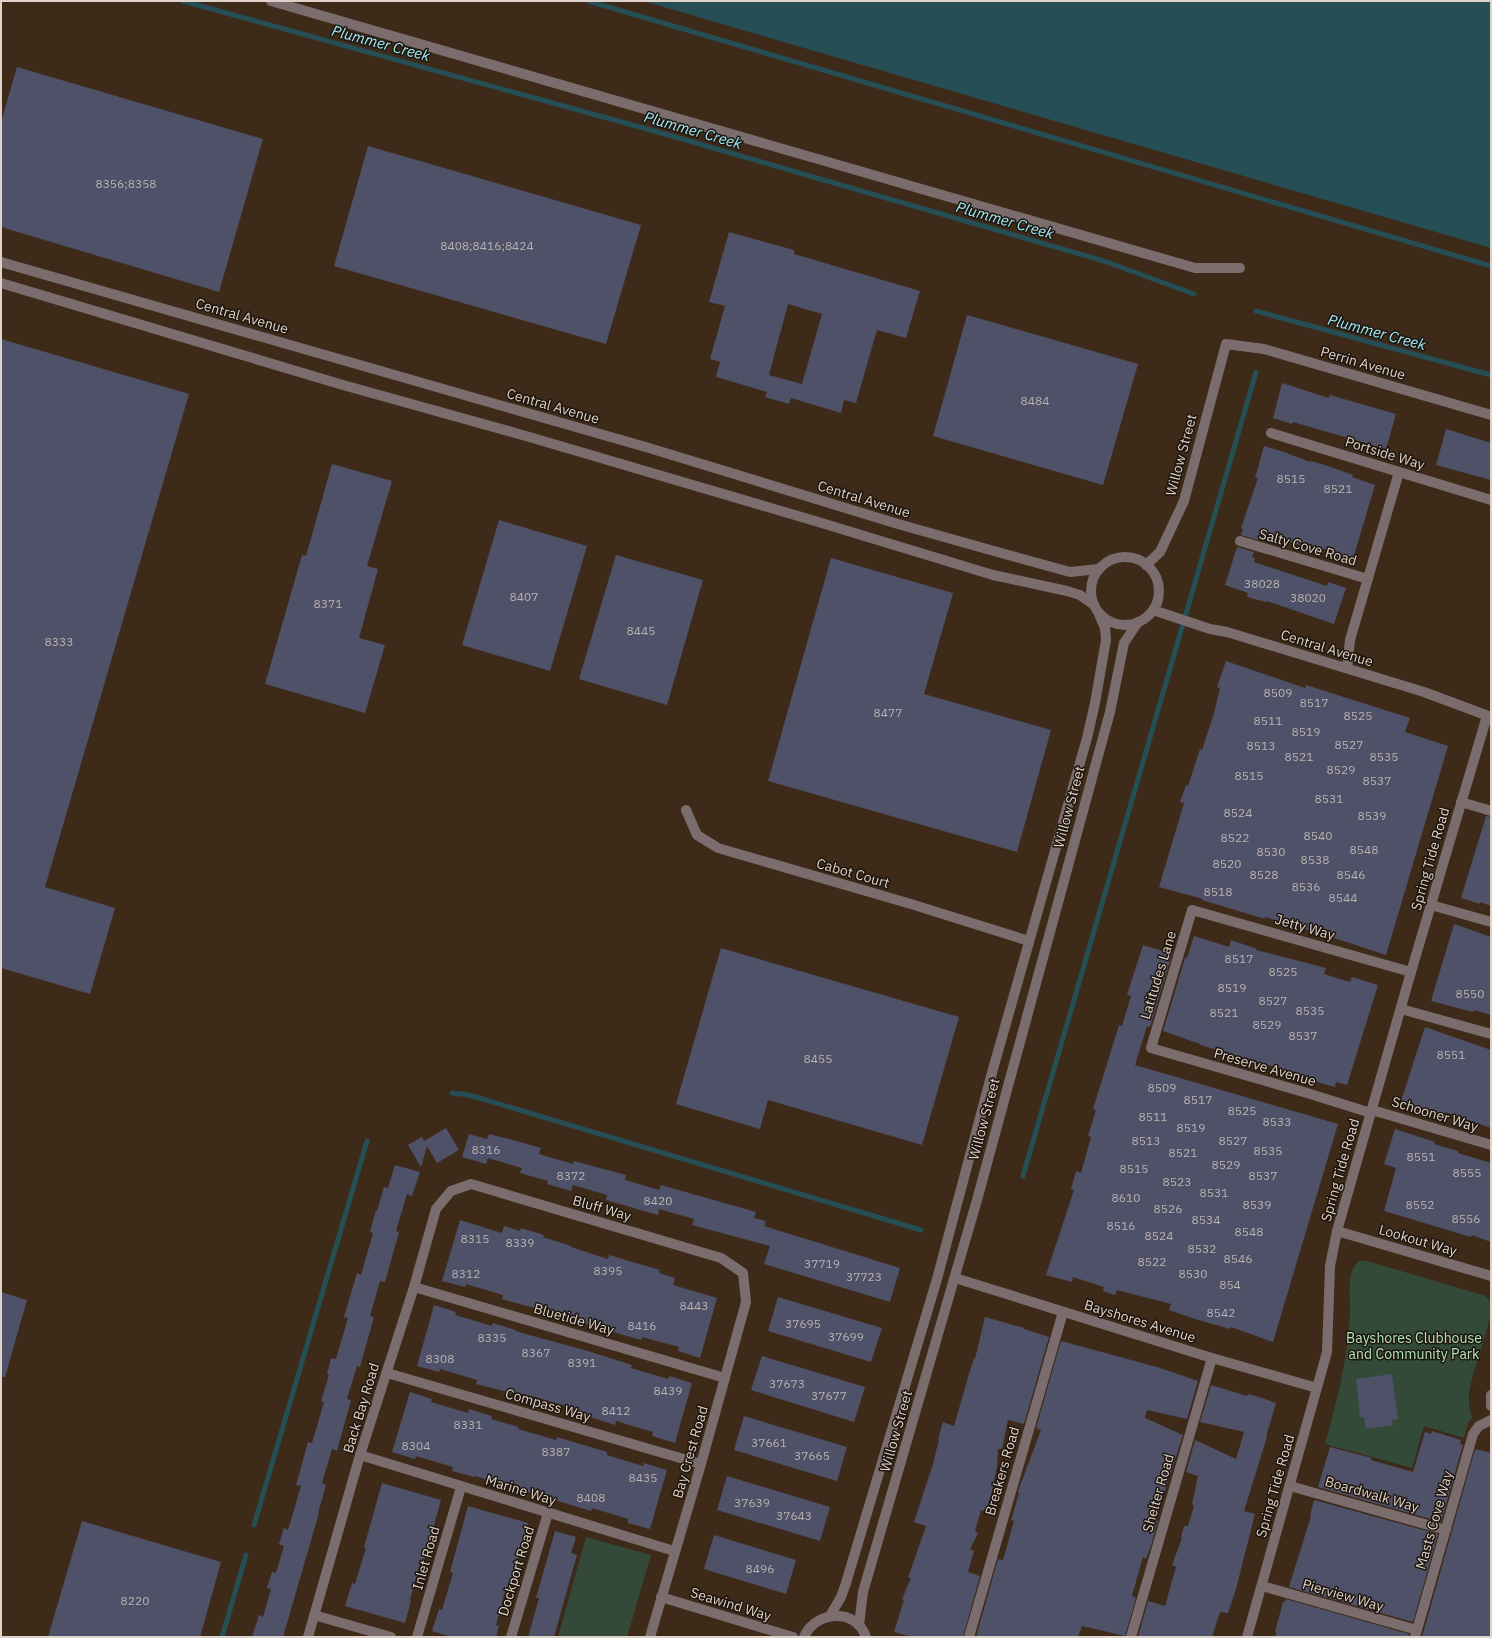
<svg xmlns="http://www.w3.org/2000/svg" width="1492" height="1638" font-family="'IBM Plex Sans',sans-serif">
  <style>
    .green { fill: #324a37 }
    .water { fill: #254e55 }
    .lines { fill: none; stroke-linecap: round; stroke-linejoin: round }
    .stream { stroke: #254e55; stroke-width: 5 }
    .building { fill: #4f5169; fill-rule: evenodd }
    .minor { stroke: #7b6d6d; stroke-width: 10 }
    .labels { text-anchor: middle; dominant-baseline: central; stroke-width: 3; stroke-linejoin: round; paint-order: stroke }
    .number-label { font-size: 12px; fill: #bbb2b0 }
    .street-label { font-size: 14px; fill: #dfd2c8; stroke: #1d150d }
    .park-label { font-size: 14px; fill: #b4e6bc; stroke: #1d150d }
    .water-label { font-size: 15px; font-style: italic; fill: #9eeaf7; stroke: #1d150d }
  </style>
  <rect width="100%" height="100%" fill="#3d2a19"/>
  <g class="green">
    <path d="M1359,1261h8l116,34c4,2 7,4 8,9 1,21 -19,66 -22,90 -1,8 1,16 3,24l-4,5 -4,15 -40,-12 -12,42 -87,-24c12,-44 23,-85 25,-131 1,-16 -5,-41 9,-52z"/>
    <polygon points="586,1537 651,1555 627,1637 558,1637"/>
  </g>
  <polygon class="water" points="643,1 1491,1 1491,248"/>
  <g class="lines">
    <g class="stream">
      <polyline points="183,1 665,134 1104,261 1194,294"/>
      <polyline points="588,1 1491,266"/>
      <polyline points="1256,311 1491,375"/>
      <polyline points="452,1093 469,1095 921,1230"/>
      <path d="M1023,1176c76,-268 157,-535 233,-804"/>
      <polyline points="254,1525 367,1141"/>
      <polyline points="222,1637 246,1555"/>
    </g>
  </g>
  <g class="building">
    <polygon points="17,67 263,139 219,292 1,227 1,122"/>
    <polygon points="368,146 641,225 606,344 334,266"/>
    <path d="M729,232l65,18v4l126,37 -14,47 -29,-8 -21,73 -12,-3 -3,13 -50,-15 -2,6 -24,-7 2,-5 -51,-15 4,-15 -10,-3 15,-53 -16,-4zM788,304l34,10 -20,70 -33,-9z"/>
    <polygon points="967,315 1138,364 1103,485 933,436"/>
    <polygon points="1,339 189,394 45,887 115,908 90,994 1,968"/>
    <polygon points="1282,383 1329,398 1330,395 1396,414 1386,449 1293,422 1292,424 1273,418"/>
    <polygon points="1446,429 1491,443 1491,480 1436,465"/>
    <polygon points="1264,446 1284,452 1310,462 1311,461 1325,465 1353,475 1352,477 1375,485 1352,562 1333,556 1334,552 1307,544 1307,547 1260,533 1258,540 1241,535 1243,529 1241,528 1258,478 1255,478"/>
    <polygon points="332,464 392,481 367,566 378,569 359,638 385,645 365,713 265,684 302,555 306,556"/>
    <polygon points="499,520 587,546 550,671 462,645"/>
    <polygon points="1237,547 1254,552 1252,557 1255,558 1254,562 1327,586 1328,582 1346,588 1334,624 1267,601 1266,602 1247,597 1248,593 1225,585"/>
    <polygon points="616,555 703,580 667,705 579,679"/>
    <polygon points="831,558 953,593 924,694 1051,730 1017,852 768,781"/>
    <polygon points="1226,661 1305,688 1306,685 1410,718 1405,732 1448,746 1386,955 1328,936 1265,917 1265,919 1202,900 1203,899 1159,887 1184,803 1180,802 1186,785 1188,786 1200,749 1202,750 1214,713 1220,688 1217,687"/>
    <polygon points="1486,816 1491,817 1491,906 1480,902 1480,904 1461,898"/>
    <polygon points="1454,924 1491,937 1491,1015 1474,1010 1473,1012 1431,1001"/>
    <polygon points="1194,936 1229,947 1231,940 1257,949 1256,950 1326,968 1324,974 1350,982 1352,977 1378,985 1347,1085 1336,1082 1335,1087 1314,1081 1314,1080 1275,1067 1200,1045 1200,1044 1163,1031 1185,958 1187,958"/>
    <polygon points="1143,945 1172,954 1150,1027 1147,1026 1135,1065 1338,1124 1273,1342 1231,1327 1230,1329 1195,1319 1169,1310 1171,1304 1117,1290 1115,1295 1103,1291 1104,1287 1073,1277 1072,1282 1046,1275 1074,1190 1071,1189 1076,1171 1081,1173 1091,1137 1088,1136 1096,1110 1093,1109 1119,1025 1122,1026 1131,996 1127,995"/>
    <polygon points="721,948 959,1017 922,1145 768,1100 760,1129 676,1104"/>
    <polygon points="1425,1027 1491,1050 1491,1128 1445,1112 1444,1116 1400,1104"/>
    <polygon points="446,1128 459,1150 437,1163 427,1146 421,1167 408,1145 422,1137 424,1141"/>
    <polygon points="1395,1129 1435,1142 1434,1144 1458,1151 1458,1153 1491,1163 1491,1242 1472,1235 1471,1237 1384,1211 1396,1168 1384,1164"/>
    <polygon points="469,1134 487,1139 489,1134 513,1140 541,1148 539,1154 573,1164 574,1161 626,1175 625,1180 659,1190 661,1185 756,1212 754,1218 766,1221 764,1226 900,1268 890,1302 764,1264 770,1246 692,1225 694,1219 659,1209 658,1215 606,1200 607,1195 573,1185 571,1191 547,1184 548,1181 520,1173 522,1168 488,1158 486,1164 462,1157"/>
    <polygon points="395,1165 420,1172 412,1196 407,1194 396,1231 399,1232 385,1282 380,1281 370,1316 374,1317 360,1367 357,1366 347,1399 351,1400 337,1451 332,1449 322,1483 326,1485 318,1513 319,1513 283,1637 252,1637 259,1615 263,1617 271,1589 267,1588 272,1572 276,1573 284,1546 279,1544 284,1528 288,1530 301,1486 296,1485 308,1442 312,1443 324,1402 321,1401 329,1375 327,1374 331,1358 336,1359 348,1318 344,1317 357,1273 361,1275 373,1233 370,1232 376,1210 377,1211 384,1187 388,1188"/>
    <polygon points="460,1220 502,1233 504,1226 520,1231 521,1228 544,1235 543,1237 571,1246 571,1247 608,1259 609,1255 660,1270 659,1273 675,1278 673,1285 717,1298 700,1358 678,1351 679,1347 642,1337 641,1340 596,1327 574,1320 574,1319 502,1299 503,1295 466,1284 465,1287 442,1281"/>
    <polygon points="1,1292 27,1300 5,1377 1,1377"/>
    <polygon points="778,1297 882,1328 871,1362 768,1331"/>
    <polygon points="434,1305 456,1312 455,1315 492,1326 493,1323 516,1330 515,1331 588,1351 632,1365 631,1368 668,1379 669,1376 692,1383 675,1443 652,1436 653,1432 616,1421 615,1425 565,1409 566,1406 528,1395 527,1397 476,1384 477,1380 440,1369 439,1372 417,1366"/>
    <polygon points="985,1317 1024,1328 1024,1329 1049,1337 1024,1424 1008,1420 1002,1449 998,1449 997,1466 991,1495 986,1511 981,1510 975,1531 978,1533 970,1549 974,1551 968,1572 980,1576 963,1637 912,1637 894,1632 904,1600 902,1599 911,1578 908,1578 926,1526 914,1522 933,1464 939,1439 938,1439 943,1422 954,1426 969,1374 974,1358 975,1359"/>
    <polygon points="1061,1341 1157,1367 1198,1381 1187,1419 1147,1410 1145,1418 1183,1435 1156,1518 1158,1520 1151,1546 1146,1559 1143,1557 1132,1596 1136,1598 1125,1636 1082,1626 1078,1637 976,1637 998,1559 1003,1560 1014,1521 1011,1520 1019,1493 1018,1492 1018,1491 1041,1430 1036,1428"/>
    <polygon points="762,1356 865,1387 854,1422 751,1390"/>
    <polygon points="1392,1374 1398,1419 1392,1420 1393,1425 1366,1429 1364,1417 1360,1417 1356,1379"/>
    <polygon points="1211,1385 1247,1396 1248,1394 1256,1396 1276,1403 1266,1437 1267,1437 1244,1511 1255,1514 1236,1589 1228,1613 1220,1612 1212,1637 1138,1637 1148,1601 1165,1606 1176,1567 1172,1565 1182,1538 1181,1537 1184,1526 1188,1526 1194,1506 1192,1504 1198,1476 1186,1472 1195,1440 1236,1459 1244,1432 1200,1422"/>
    <polygon points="410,1392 432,1399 431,1402 468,1413 469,1409 492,1416 491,1419 519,1427 518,1429 556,1440 557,1437 607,1452 607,1455 643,1466 644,1463 667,1470 650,1529 628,1523 628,1519 592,1508 591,1511 475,1476 474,1477 452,1471 453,1467 416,1456 415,1459 392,1452"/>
    <polygon points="744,1416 847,1447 837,1481 734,1450"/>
    <polygon points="1432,1431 1461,1440 1460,1444 1463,1445 1441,1522 1318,1487 1330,1447 1372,1458 1371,1460 1413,1472 1425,1432 1431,1434"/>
    <polygon points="1475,1449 1491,1453 1491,1637 1422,1637"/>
    <polygon points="727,1476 830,1507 820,1541 717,1510"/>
    <polygon points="382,1483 441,1500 423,1564 420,1563 410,1600 411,1601 405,1623 345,1606 352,1583 355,1584 366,1548 364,1547"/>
    <polygon points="1314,1500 1438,1534 1413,1622 1289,1587 1311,1516 1310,1516"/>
    <polygon points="468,1506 528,1523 510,1589 506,1588 496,1625 499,1626 496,1637 452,1637 432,1631 439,1609 442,1610 453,1573 450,1572"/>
    <polygon points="82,1521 221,1562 200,1637 48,1637"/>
    <polygon points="555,1531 576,1537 571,1553 577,1555 554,1637 528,1637 539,1598 536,1598"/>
    <polygon points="714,1535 796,1560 786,1594 704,1569"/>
    <polygon points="1286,1599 1409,1634 1409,1637 1275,1637 1277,1633 1275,1632 1283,1602 1285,1602"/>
  </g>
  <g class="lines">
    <g class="minor">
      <polyline points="271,1 1195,268 1240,268"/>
      <polyline points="1,262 649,448 898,524 1001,553 1070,572 1098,569"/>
      <polyline points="1,283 343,385 526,436 815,521 993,575 1067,591 1080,595 1094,605"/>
      <polyline points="1271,433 1491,500"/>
      <polyline points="1240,541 1368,579"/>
      <circle cx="1125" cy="591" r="34"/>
      <polyline points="1146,565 1160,552 1184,501 1226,344 1264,349 1491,415"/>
      <polyline points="1153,610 1210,629 1227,632 1424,692 1491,717"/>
      <polyline points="1347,668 1350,640 1399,472"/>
      <polyline points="1461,802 1491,811"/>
      <polyline points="686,810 697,835 718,848 911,904 1029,941"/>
      <polyline points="1431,905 1491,922"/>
      <polyline points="1401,1009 1491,1034"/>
      <polyline points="1372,1110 1491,1145"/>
      <polyline points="1371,1113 1307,1093 1151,1048 1192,910 1411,972"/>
      <polyline points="1337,1231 1491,1276"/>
      <polyline points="955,1278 1212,1358 1317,1388"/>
      <polyline points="414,1287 725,1378"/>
      <polyline points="387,1373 701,1464"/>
      <polyline points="1491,1395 1491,1406"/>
      <polyline points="360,1455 674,1551"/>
      <polyline points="1290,1486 1446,1530"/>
      <polyline points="1262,1586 1417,1630"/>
      <polyline points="661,1597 793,1637"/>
      <polyline points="314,1615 391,1637"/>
      <polyline points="830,1616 841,1597 846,1583 937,1279 993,1069 1087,738 1095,703 1106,640 1105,628 1099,614"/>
      <polyline points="859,1625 863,1592 977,1200 1110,712 1124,643 1138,622"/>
      <polyline points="308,1637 360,1455 414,1287 436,1209 451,1191 471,1184 721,1258 743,1273 746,1302 701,1464 650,1637"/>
      <polyline points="417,1637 461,1487"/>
      <polyline points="511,1637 548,1513"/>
      <path d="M804,1637c11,-26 52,-30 62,0"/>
      <polyline points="969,1637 1063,1312"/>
      <polyline points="1131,1637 1212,1358"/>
      <polyline points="1247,1637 1327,1352 1330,1266 1337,1231 1411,972 1487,716"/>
      <polyline points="1415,1637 1473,1434 1479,1426 1491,1420"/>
    </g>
  </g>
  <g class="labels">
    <g class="number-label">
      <text x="126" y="183">8356;8358</text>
      <text x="487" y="245">8408;8416;8424</text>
      <text x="1035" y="400">8484</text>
      <text x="1291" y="478">8515</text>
      <text x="1338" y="488">8521</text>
      <text x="1262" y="583">38028</text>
      <text x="524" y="596">8407</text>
      <text x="1308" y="597">38020</text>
      <text x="328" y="603">8371</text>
      <text x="641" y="630">8445</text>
      <text x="59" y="641">8333</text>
      <text x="1278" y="692">8509</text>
      <text x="1314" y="702">8517</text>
      <text x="888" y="712">8477</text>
      <text x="1358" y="715">8525</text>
      <text x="1268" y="720">8511</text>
      <text x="1306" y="731">8519</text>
      <text x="1349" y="744">8527</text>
      <text x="1261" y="745">8513</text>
      <text x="1299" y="756">8521</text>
      <text x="1384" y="756">8535</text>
      <text x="1341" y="769">8529</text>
      <text x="1249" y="775">8515</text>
      <text x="1377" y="780">8537</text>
      <text x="1329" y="798">8531</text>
      <text x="1238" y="812">8524</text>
      <text x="1372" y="815">8539</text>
      <text x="1318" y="835">8540</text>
      <text x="1235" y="837">8522</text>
      <text x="1364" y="849">8548</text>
      <text x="1271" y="851">8530</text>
      <text x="1315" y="859">8538</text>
      <text x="1227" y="863">8520</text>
      <text x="1264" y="874">8528</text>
      <text x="1351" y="874">8546</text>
      <text x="1306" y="886">8536</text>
      <text x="1218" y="891">8518</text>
      <text x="1343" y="897">8544</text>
      <text x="1239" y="958">8517</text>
      <text x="1283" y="971">8525</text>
      <text x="1232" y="987">8519</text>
      <text x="1470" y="993">8550</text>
      <text x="1273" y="1000">8527</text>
      <text x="1310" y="1010">8535</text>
      <text x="1224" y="1012">8521</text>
      <text x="1267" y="1024">8529</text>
      <text x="1303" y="1035">8537</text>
      <text x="1451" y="1054">8551</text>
      <text x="818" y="1058">8455</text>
      <text x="1162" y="1087">8509</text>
      <text x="1198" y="1099">8517</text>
      <text x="1242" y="1110">8525</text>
      <text x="1153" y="1116">8511</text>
      <text x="1277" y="1121">8533</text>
      <text x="1191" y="1127">8519</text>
      <text x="1146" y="1140">8513</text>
      <text x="1233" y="1140">8527</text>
      <text x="486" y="1149">8316</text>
      <text x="1268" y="1150">8535</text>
      <text x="1183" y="1152">8521</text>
      <text x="1421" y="1156">8551</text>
      <text x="1226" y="1164">8529</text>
      <text x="1134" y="1168">8515</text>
      <text x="1467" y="1172">8555</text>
      <text x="571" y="1175">8372</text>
      <text x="1263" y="1175">8537</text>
      <text x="1177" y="1181">8523</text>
      <text x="1214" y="1192">8531</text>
      <text x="1126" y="1197">8610</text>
      <text x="658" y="1200">8420</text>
      <text x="1257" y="1204">8539</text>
      <text x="1420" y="1204">8552</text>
      <text x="1168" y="1208">8526</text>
      <text x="1466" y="1218">8556</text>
      <text x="1206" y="1219">8534</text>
      <text x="1121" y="1225">8516</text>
      <text x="1249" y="1231">8548</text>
      <text x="1159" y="1235">8524</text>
      <text x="475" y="1238">8315</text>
      <text x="520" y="1242">8339</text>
      <text x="1202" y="1248">8532</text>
      <text x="1238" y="1258">8546</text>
      <text x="1152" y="1261">8522</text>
      <text x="822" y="1263">37719</text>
      <text x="608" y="1270">8395</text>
      <text x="466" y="1273">8312</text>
      <text x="1193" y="1273">8530</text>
      <text x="864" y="1276">37723</text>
      <text x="1230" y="1284">854</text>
      <text x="694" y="1305">8443</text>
      <text x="1221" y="1312">8542</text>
      <text x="803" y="1323">37695</text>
      <text x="642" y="1325">8416</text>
      <text x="846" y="1336">37699</text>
      <text x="492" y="1337">8335</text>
      <text x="536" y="1352">8367</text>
      <text x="440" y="1358">8308</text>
      <text x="582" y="1362">8391</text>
      <text x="787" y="1383">37673</text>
      <text x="668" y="1390">8439</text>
      <text x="829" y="1395">37677</text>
      <text x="616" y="1410">8412</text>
      <text x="468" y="1424">8331</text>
      <text x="769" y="1442">37661</text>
      <text x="416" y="1445">8304</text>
      <text x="556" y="1451">8387</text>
      <text x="812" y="1455">37665</text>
      <text x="643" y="1477">8435</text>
      <text x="591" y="1497">8408</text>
      <text x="752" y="1502">37639</text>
      <text x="794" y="1515">37643</text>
      <text x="760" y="1568">8496</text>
      <text x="135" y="1600">8220</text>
    </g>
    <g class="street-label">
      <text transform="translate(242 316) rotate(16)">Central Avenue</text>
      <text transform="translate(1363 363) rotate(16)">Perrin Avenue</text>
      <text transform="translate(553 406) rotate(16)">Central Avenue</text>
      <text transform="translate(1385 453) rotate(17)">Portside Way</text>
      <text transform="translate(1181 455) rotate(-75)">Willow Street</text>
      <text transform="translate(864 499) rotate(17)">Central Avenue</text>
      <text transform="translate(1308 547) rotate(16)">Salty Cove Road</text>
      <text transform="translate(1327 648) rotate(17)">Central Avenue</text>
      <text transform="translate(1069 807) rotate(-75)">Willow Street</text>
      <text transform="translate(1430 859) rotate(-74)">Spring Tide Road</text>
      <text transform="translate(853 873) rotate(16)">Cabot Court</text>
      <text transform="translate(1305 927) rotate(16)">Jetty Way</text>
      <text transform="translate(1158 975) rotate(-73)">Latitudes Lane</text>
      <text transform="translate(1265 1067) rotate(16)">Preserve Avenue</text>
      <text transform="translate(1435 1114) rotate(17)">Schooner Way</text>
      <text transform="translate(984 1119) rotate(-75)">Willow Street</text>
      <text transform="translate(1340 1170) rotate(-74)">Spring Tide Road</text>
      <text transform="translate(602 1208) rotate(16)">Bluff Way</text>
      <text transform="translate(1418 1240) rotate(16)">Lookout Way</text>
      <text transform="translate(574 1319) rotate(16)">Bluetide Way</text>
      <text transform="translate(1140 1321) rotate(17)">Bayshores Avenue</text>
      <text transform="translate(548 1405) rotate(16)">Compass Way</text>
      <text transform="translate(361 1408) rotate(-73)">Back Bay Road</text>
      <text transform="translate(896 1431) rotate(-74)">Willow Street</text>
      <text transform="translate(690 1452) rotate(-74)">Bay Crest Road</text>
      <text transform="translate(1002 1471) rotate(-74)">Breakers Road</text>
      <text transform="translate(1275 1486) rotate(-74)">Spring Tide Road</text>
      <text transform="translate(521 1490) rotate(17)">Marine Way</text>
      <text transform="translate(1158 1493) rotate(-74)">Shelter Road</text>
      <text transform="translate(1372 1494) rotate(16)">Boardwalk Way</text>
      <text transform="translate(1434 1520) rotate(-74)">Masts Cove Way</text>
      <text transform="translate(426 1558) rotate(-74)">Inlet Road</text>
      <text transform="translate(516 1571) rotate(-73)">Dockport Road</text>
      <text transform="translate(1343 1595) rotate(16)">Pierview Way</text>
      <text transform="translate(731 1604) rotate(17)">Seawind Way</text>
    </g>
    <g class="park-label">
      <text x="1414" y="1338">Bayshores Clubhouse<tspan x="1414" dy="16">and Community Park</tspan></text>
    </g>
    <g class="water-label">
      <text transform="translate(381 43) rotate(15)">Plummer Creek</text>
      <text transform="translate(693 130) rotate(16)">Plummer Creek</text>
      <text transform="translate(1005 220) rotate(16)">Plummer Creek</text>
      <text transform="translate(1377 332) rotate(15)">Plummer Creek</text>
    </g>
  </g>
  <rect width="1492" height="1638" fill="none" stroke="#dfd2c8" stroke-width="4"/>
</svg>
